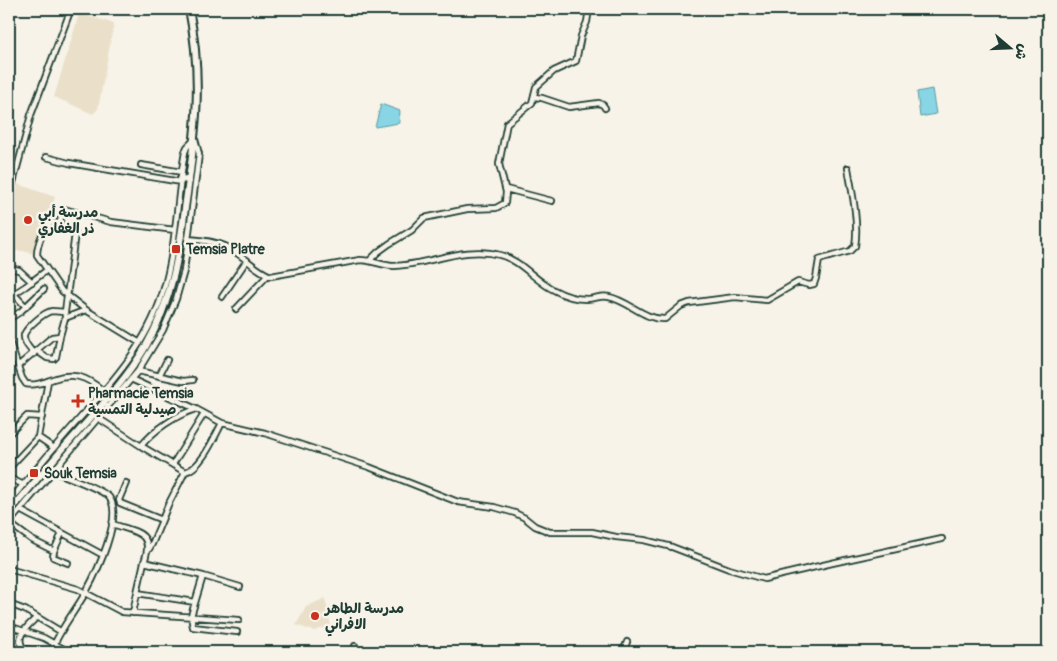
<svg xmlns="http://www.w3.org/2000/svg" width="1057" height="661" viewBox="0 0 1057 661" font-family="Pangolin,'Playpen Sans Arabic',sans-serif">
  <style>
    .built { fill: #eae0ca }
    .water { fill: #88d5e6; stroke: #5e989f }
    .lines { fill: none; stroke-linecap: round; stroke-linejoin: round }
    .minor-casing { stroke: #1f3d34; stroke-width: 8 }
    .secondary-casing { stroke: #1f3d34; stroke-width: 10 }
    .minor { stroke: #f7f3e8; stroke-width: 4.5 }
    .secondary { stroke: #f7f3e8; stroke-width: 6 }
    .poi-dot { fill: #c8321e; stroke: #f7f3e8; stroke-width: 2 }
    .labels { text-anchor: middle; stroke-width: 5; stroke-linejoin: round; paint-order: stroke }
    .poi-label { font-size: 14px; font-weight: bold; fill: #1f3d34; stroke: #f7f3e8; text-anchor: start }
  </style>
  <rect width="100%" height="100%" fill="#f7f3e8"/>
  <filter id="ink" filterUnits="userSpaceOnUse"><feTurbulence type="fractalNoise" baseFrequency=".02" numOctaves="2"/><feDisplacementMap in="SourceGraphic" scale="10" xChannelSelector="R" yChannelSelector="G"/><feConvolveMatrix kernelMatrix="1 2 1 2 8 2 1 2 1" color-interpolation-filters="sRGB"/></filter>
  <g filter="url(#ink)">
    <path class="built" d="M79,14l35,9 -16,86 -5,5 -39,-17z
      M18,184l37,13 -7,24 -15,33 -10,-3h-14v-32z
      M325,598l6,28 -17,5 -18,-6 10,-18z"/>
    <path class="water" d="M932,89l4,25 -16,3 -3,-25z
      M381,104l19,7 -1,12 -24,4z"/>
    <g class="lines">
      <defs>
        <path id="minor" d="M535,97l7,1 27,9 30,-4 4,2 2,3
          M46,157l23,6 112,19
          M141,165l41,7
          M506,189l46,12
          M9,198l22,-83 40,-106
          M59,224l14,6 2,3 -10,79
          M187,239c16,1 34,3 47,12 13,8 23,20 37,25l89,-16c12,0 23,6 34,6 35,-1 71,-21 106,-11 21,5 35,26 54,35 9,5 22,9 33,9 8,0 14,-4 22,-2 20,4 35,23 56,22l16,-13 8,-3 46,-6 32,3 31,-18 11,3 5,-1 2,-6 3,-18 31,-9 5,-5c4,-23 -3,-55 -7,-78
          M370,260l8,-8 11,-8 23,-14 12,-12 43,-9 29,-1 9,-5 1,-11 -7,-28 8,-41 25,-20 4,-16 18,-16 22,-10 5,-25 6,-14 2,-13
          M9,268l10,2 13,12
          M14,294l12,13
          M9,297l17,-11 21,-16
          M222,297l25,-37
          M236,309l32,-34
          M86,310l-24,-19 -25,-36c0,-10 7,-29 15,-33l7,2 5,-15 47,13 64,8
          M9,319l11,-7 24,-23
          M9,340l13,38 4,6c10,2 18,-2 27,-5 26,-9 39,2 58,18
          M37,351l10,7 7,1 2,-2 4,-21
          M34,354c-4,-5 -11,-12 -10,-19 2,-7 20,-23 28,-24 4,0 9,1 13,1v6l21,-8 54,33
          M18,366l34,-29 8,-1 5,-18
          M138,371l45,10 10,-1
          M159,376l8,-16
          M131,379l65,30
          M98,418l43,28c13,-16 35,-31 55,-37l26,14 43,10 104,34 89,35 36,5 21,6 10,5 10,8 15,6h42l24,5 28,3 28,7 57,22 35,10 68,-16 110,-24
          M9,434l18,-18 15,1
          M38,437l16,11
          M141,446l44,26
          M173,464l31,-50
          M9,468l29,-31 10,-56
          M9,478l15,7
          M126,483l-7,17 1,3 42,17 6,-15 17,-33c16,-3 30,-36 37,-49
          M9,502c18,-22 37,-45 56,-67 37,-42 80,-85 97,-140 15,-46 14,-96 23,-143l2,-5 8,-8 4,15 -15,117 -8,28 -13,31 -25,41 -129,152 23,17 22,11 8,-18
          M20,510l83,45
          M112,524c24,8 43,8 32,38l59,14
          M149,549l3,-5 10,-24
          M54,551l-1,6 15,6
          M9,569l69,20 44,23 117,8
          M137,593l7,-31
          M9,604l16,6 35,21
          M133,613l4,-20 58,9
          M37,617c-8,8 -24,20 -13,32l22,3
          M9,626l35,12 25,14
          M237,632l-44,-5 -2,-11 12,-40 37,11
          M51,652c8,-22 23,-39 35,-60 10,-18 38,-76 23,-95 -7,-8 -44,-21 -56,-26
          M354,652l1,-6
          M623,652l4,-10
          M644,652l1,-1"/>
        <path id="secondary" d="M181,179l8,1
          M9,512c23,-26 45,-54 69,-80 24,-27 50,-55 68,-86 27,-47 33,-93 40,-145 10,-69 17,-123 3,-192"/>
      </defs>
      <use href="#minor" class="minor-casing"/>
      <use href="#secondary" class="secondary-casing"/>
      <use href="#minor" class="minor"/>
      <use href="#secondary" class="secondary"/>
    </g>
  </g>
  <g class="poi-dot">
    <circle cx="28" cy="220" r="5"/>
    <rect x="171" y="244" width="10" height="10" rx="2.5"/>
    <path d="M75.5 393.5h5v5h5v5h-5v5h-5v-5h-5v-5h5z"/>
    <rect x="29" y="468" width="10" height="10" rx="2.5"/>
    <circle cx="315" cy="616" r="5"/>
  </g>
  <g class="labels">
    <g class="poi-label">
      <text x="38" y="217">مدرسة أبي<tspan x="38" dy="16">ذر الغفاري</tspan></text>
      <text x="186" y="254">Temsia Platre</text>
      <text x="88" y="398">Pharmacie Temsia<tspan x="88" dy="16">صيدلية التمسية</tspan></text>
      <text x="44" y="478">Souk Temsia</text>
      <text x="325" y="613">مدرسة الطاهر<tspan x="325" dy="16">الافراني</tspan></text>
    </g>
  </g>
  <rect width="1057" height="661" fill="none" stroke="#f7f3e8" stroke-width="30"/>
  <rect x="15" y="15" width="1027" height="631" fill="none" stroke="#1f3d34" stroke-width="2" filter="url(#ink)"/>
  <g transform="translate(1010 48) rotate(109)" stroke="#f7f3e8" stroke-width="4" paint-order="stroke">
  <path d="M0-4L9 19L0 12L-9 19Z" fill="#1f3d34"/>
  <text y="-8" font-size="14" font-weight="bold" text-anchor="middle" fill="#1f3d34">ش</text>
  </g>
</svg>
